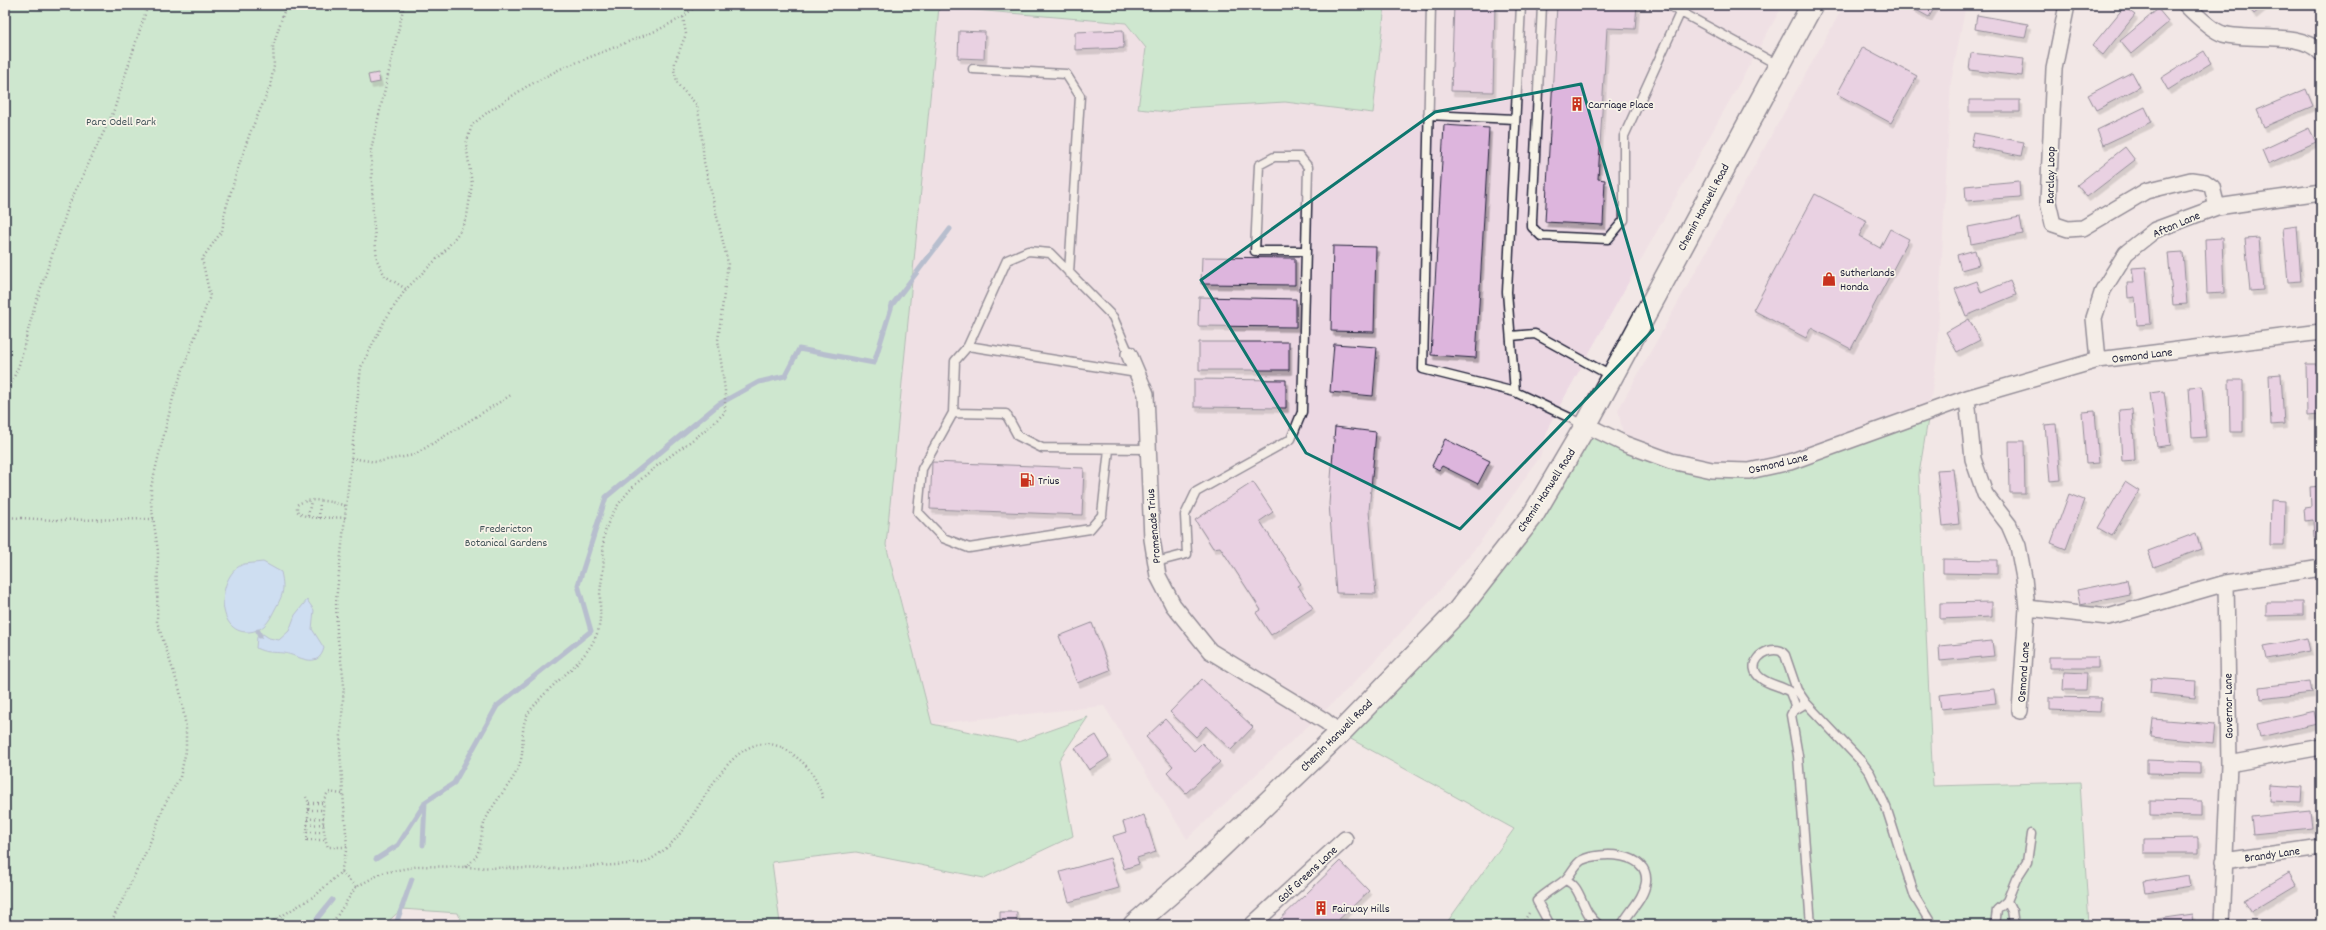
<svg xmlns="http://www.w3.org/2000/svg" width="2326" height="930" viewBox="0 0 2326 930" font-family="Dekko,sans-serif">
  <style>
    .built { fill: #ecd8e3 }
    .green { fill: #a3e7b3; stroke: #628477 }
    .water { fill: #a3d2ff; stroke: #6f8cb1 }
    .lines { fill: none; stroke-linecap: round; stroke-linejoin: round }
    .stream { stroke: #6f8cb1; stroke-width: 5 }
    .building { fill: #ddb5dd; stroke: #22223b; filter: url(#shadow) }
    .service-casing { stroke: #22223b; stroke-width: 11 }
    .minor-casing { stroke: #22223b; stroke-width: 18 }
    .secondary-casing { stroke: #22223b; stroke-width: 24 }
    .path { stroke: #22223b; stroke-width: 2.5; stroke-dasharray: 1 3; stroke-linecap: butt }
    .service { stroke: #f7f3e8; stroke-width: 8 }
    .minor { stroke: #f7f3e8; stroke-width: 15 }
    .secondary { stroke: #f7f3e8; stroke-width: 21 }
    .marked { fill: none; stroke: #0f766e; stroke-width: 3; stroke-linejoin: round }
    .labels { text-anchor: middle; stroke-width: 3.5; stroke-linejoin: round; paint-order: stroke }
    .poi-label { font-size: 12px; fill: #22223b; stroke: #f7f3e8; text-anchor: start }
    .park-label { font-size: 12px; fill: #425359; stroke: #f7f3e8 }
    .street-label { font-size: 12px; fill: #22223b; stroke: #f7f3e8 }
  </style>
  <defs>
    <filter id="shadow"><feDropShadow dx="2.5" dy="4.5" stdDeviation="0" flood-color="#0004"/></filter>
  </defs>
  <rect width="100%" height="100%" fill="#f2e7e6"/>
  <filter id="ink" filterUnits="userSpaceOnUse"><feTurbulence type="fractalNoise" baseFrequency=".025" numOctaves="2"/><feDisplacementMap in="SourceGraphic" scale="8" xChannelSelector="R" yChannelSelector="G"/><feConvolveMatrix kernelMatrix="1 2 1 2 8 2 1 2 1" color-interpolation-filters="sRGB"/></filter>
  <g filter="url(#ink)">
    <path class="built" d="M1385,5h398l-234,420 -9,32 -62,88 -42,50 -85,91 -164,153 -83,-133 -172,18 -46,-179 53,-538 187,16 20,25 -8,61 29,3 16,-4 102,-6 88,11z
      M1844,5h122l-15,77 -14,273 -8,58 -180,58 -124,-27 -7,-34z"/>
    <path class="green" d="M5,5h1380l-12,108 -88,-11 -102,6 -16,4 -29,-3 8,-61 -20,-25 -187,-16 -53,538 46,179 86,18 70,-25 -29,43 14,76 -89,42 -128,-26 -84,10 8,61 -3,2h-314l-5,-12 -56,-4 -18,16h-379z
      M1929,413l-10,61 14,312 147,-4 9,143h-644l69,-96 -174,-96 118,-122 128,-186 39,19 124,27z"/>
    <path class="water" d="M263,562l18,10c5,22 0,25 -9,43 -5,10 -12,16 -23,17 -35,2 -32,-59 -5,-68 6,-1 13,-1 19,-2z
      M307,600l7,10 -2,19 12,19c-6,23 -26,7 -40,5 -10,-1 -19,0 -28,-5l1,-11 6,-3 6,4 10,2 10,-9 6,-16z"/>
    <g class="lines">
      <path class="stream" d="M258,631l2,5
        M423,845l2,-43 29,-19 43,-77 94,-75 -13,-46 28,-88 113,-93 40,-22 26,-6 14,-27 75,14 18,-58 58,-76
        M376,859l22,-14 27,-42
        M312,925l20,-25
        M394,925l3,-4 15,-42"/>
    </g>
    <path class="building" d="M1454,5h41l-2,87 -42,-1z
      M1557,5h80l-2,24 -28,-1 -9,151 7,1 -2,45 -58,-3z
      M1907,5h29l-7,12z
      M2247,5h18l-11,9z
      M2124,7l11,8 -32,40 -11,-9z
      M2158,9l11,13 -38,32 -11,-13z
      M1977,15l51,9 -3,14 -50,-9z
      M1123,30l1,18 -49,2v-18z
      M959,31l26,1 -1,27 -26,-1z
      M1863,47l54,29 -26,47 -54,-29z
      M2204,51l7,12 -43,27 -7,-12z
      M1971,53l53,6 -2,17 -53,-6z
      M2132,72l8,15 -44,23 -8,-15z
      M378,73l2,9 -10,2 -2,-9z
      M2306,89l7,17 -49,21 -7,-17z
      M1969,100h51v12h-51z
      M2145,107l7,15 -49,23 -6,-15z
      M1444,125l45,3 -13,230 -45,-3z
      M2309,128l7,14 -48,22 -6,-14z
      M1974,133l50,9 -3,14 -50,-10z
      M2125,147l10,13 -48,37 -10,-12z
      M2019,181l1,16 -54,4 -1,-15z
      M1815,194l52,27 -8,15 21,12 10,-19 19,10 -58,110 -40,-21 -5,10 -53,-28z
      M2020,217l3,17 -52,10 -3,-17z
      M2297,226l4,55 -13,1 -5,-54z
      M2222,238l2,55 -17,1 -2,-55z
      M2259,238l4,52 -13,1 -5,-52z
      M1333,246l43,1 -2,85 -43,-1z
      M1975,250l4,15 -18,5 -4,-15z
      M2183,252l4,52 -14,1 -5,-52z
      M1202,257l93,1v27l-94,-1z
      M2146,267l5,57 -14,1 -2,-28 -7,1 -1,-15h7l-2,-15z
      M1977,281l4,12 29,-12 6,14 -50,21 -11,-27z
      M1199,297l97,2v28l-98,-1z
      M1969,319l11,21 -23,12 -11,-20z
      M1199,342h90v28h-90z
      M1334,344l43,3 -4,49 -43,-4z
      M2306,364h13l1,51 -13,1z
      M2281,374l3,50 -13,1 -2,-50z
      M1194,379l92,1v28l-92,-1z
      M2229,380h14v52h-13z
      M2202,386l4,51 -14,1 -3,-51z
      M2164,391l7,54 -14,2 -7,-54z
      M2132,409l3,51 -13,1 -3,-51z
      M2095,411l4,52 -13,1 -4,-52z
      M2056,424l5,56 -11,1 -5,-56z
      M1335,427l41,5 -7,79 7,83 -40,-1 -7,-89z
      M1445,439l45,22 -12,23 -36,-18 -3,4 -7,-4z
      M2009,441h15l1,52h-15z
      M932,462l152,6 -2,47 -152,-6z
      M1953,469l6,55 -16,2 -6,-56z
      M1253,482l20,30 -13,9 41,63 -3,2 15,22 -42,27 -15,-22 5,-3 -41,-63 -7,1 -18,-28z
      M2125,482l14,9 -27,45 -14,-8z
      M2321,486v52h-7l-1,-18 -8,1 -1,-13 7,-1 -1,-20z
      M2069,494l15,6 -18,49 -15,-6z
      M2271,500l14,1 -1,44h-14z
      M2196,533l5,16 -47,18 -6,-16z
      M1943,559l54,1v14l-54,-1z
      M2127,580l3,15 -50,10 -3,-15z
      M1992,602v15l-52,2v-16z
      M2266,602h37v13l-37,1z
      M1092,623l18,47 -33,13 -18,-47z
      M2307,638l3,13 -43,8 -3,-13z
      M1992,641l2,15 -54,5 -1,-15z
      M2049,657h49v11h-49z
      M2064,672l23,1 -1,17h-23z
      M2151,678l45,3 -1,17 -45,-5z
      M1202,679l51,48 -22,23 -25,-24 -10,11 -26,-25z
      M2310,681l2,12 -51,6 -1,-12z
      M1994,689l2,14 -55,6 -2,-14z
      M2050,697l51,1 -1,14 -50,-2z
      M2314,711l3,13 -57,13 -3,-13z
      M1165,719l29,32 8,-8 18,19 -34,31 -19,-21 6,-6 -27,-29z
      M2153,719l62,5 -2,19 -62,-6z
      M1096,735l13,22 -20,13 -14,-22z
      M2147,760l53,2v12l-53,-1z
      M2270,785l32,2 -1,15 -32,-1z
      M2150,800l52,1v15l-52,-1z
      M2310,811l2,17 -59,6 -2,-17z
      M1144,815l12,37 -19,6 2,6 -15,5 -11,-33 13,-4 -3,-10z
      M2198,838v15h-54v-14z
      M1110,858l9,30 -50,14 -9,-30z
      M1340,861l29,30 -36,34h-59z
      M2289,873l7,12 -45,27 -8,-12z
      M2189,875l2,11 -45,7 -2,-11z
      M1000,912h17v13h-17z
      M2192,914l1,11h-48l-1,-4z"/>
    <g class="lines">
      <defs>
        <path id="service" d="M1431,5l-8,364 92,23
          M1521,5l-14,287 8,100 70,33
          M1542,5l-10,215v7l9,9 67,3 16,-19v-84l56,-123
          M1668,5l110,60
          M973,69l93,5 14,22 -11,177
          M1428,115l87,4
          M1511,336l24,-2 76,42
          M968,346l169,27
          M1129,354l-16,-37 -63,-64 -22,-2 -21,9 -39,86 -13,15 -2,52 53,1 12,22 24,12 106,1
          M953,413l-31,56 -4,43 25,26 26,10 121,-19 12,-14 7,-66
          M1156,562l31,-8 -2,-39 11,-23 95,-53 11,-27 6,-245 -8,-10h-26l-15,8 -4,86h51
          M1806,703l-13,8 -2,4 7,41 13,169
          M1793,711l2,-6 -5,-13c-8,-6 -20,-7 -28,-13 -19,-13 2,-34 19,-28l4,4 12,35 9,13 55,58 9,12 16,34 29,90 17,28
          M1565,880c18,6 15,32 34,45
          M2007,901l5,10 2,14
          M1550,925l-13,-24c10,-10 20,-14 29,-22 6,-6 9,-15 16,-19 19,-9 67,-8 64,22 -2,17 -17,29 -24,43
          M1995,925l2,-15 10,-9 9,-22 11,-17 4,-28"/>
        <path id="minor" d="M2067,5l-13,64 -6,133 5,22 15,5 15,-1 63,-37 45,-11 14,2 7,5 5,20
          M2186,5c8,8 27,26 37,29 29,8 78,-4 98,19
          M1129,354l17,40 6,145 6,37 15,29 37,46 115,70 15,12
          M2098,360l-4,-42 9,-28 23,-37 29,-23 62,-23 104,-15
          M1967,398l6,61 12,35 24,31 9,21 6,32 3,30 -7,103
          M1586,425l39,19 46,17 41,9 37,1 41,-9 177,-64 131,-38 223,-28
          M2027,608l81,9 118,-34 95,-15
          M2229,764l92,-17
          M2224,861l97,-14
          M1252,925l93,-86
          M2222,925l7,-161 -3,-181"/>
        <path id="secondary" d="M1134,925l62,-54 144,-138 118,-122 75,-96 53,-90 226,-420"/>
      </defs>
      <use href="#service" class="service-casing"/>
      <use href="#minor" class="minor-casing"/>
      <use href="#secondary" class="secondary-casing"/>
      <path class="path" d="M404,5l-33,145 2,67 4,43 8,16 21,13
        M5,398l14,-33 15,-57 36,-106 43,-89 35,-108
        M351,458l25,4 38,-7 97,-60
        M308,516l3,-15
        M5,517l48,3 101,-1
        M319,518l1,-16
        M345,518c-15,-2 -36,4 -48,-7v-6c11,-9 37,-3 49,1
        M342,794l-13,-2c-10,7 -6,44 -1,55h19
        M309,803h14
        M308,810h15
        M307,819l17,-1
        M307,825l17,-1
        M307,832h16
        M307,840h18
        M306,845l3,-42 -3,-6
        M465,867c21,-14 12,-29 21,-48 9,-20 27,-35 34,-56 5,-15 0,-31 6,-45 2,-6 8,-12 12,-17 20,-23 50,-41 60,-70 3,-11 2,-22 2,-33 0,-10 2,-18 3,-27 2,-20 -3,-31 6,-50 23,-50 80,-71 116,-109v-22l-7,-50 10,-77 -24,-101 -3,-35 -4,-22 -19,-20 -4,-15 1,-8 11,-28 -3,-17
        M341,872l15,15
        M1522,924l7,-11
        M110,925l37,-75 18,-46 15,-27 6,-26v-24l-6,-36 -23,-69 1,-71 -7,-48v-16l23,-93 36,-98 -8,-37 20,-28 3,-19 12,-41 13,-38 20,-46 4,-21 -1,-20 13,-41
        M267,925l49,-30 25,-23 6,-25 -7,-96 4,-69 -7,-49 -1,-32 25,-234 24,-47 21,-31 38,-37 16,-21 7,-15 5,-32 -6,-40 6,-19 17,-14 37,-24 34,-18 98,-39 25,-13 14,-12
        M331,925l25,-38 26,-14 37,-7 134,3 91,-6c15,-8 27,-17 37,-31 25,-31 56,-113 107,-81 22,15 26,23 35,47"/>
      <use href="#service" class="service"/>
      <use href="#minor" class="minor"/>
      <use href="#secondary" class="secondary"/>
    </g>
  </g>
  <path d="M0 0H2326V930H0ZM1581,84l72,246 -193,199 -154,-76 -105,-173 234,-168z" fill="#f2e7e6" fill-opacity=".55" fill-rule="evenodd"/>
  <path class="marked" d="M1581,84l72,246 -193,199 -154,-76 -105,-173 234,-168z"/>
  <defs>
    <symbol id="building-bare" viewBox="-9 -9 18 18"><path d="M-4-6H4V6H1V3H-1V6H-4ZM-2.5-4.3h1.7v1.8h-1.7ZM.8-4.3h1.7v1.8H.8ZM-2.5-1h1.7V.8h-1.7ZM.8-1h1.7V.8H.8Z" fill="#c8321e" stroke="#f7f3e8" stroke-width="2.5" paint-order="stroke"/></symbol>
    <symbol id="shop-bare" viewBox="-9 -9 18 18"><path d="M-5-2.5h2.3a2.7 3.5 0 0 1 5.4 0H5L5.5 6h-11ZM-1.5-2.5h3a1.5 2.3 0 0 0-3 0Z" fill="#c8321e" stroke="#f7f3e8" stroke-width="2.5" paint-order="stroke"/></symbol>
    <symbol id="fuel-bare" viewBox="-9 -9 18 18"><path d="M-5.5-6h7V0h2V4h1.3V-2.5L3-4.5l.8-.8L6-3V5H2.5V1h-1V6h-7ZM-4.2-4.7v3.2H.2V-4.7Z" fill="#c8321e" stroke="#f7f3e8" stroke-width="2.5" paint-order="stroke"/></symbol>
  </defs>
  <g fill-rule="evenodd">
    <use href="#building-bare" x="1567" y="94" width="20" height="20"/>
    <use href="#shop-bare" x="1819" y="269" width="20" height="20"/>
    <use href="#fuel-bare" x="1017" y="470" width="20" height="20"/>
    <use href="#building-bare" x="1311" y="898" width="20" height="20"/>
  </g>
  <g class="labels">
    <g class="poi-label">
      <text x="1588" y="108">Carriage Place</text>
      <text x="1840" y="276">Sutherlands<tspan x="1840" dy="14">Honda</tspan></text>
      <text x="1038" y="484">Trius</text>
      <text x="1332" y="912">Fairway Hills</text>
    </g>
    <g class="park-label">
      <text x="121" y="125">Parc Odell Park</text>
      <text x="506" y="532">Fredericton<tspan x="506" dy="14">Botanical Gardens</tspan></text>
    </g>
    <g class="street-label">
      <text transform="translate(2050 175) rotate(-89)" y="4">Barclay Loop</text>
      <text transform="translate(1703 207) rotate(-62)" y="4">Chemin Hanwell Road</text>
      <text transform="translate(2176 224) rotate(-23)" y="4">Afton Lane</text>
      <text transform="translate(2142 355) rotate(-7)" y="4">Osmond Lane</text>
      <text transform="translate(1778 463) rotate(-13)" y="4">Osmond Lane</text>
      <text transform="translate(1546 490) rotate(-57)" y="4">Chemin Hanwell Road</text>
      <text transform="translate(1153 526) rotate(-95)" y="4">Promenade Trius</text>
      <text transform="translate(2023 672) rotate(-86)" y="4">Osmond Lane</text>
      <text transform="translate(2228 706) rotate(-91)" y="4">Governor Lane</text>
      <text transform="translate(1336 735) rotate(-45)" y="4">Chemin Hanwell Road</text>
      <text transform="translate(2272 854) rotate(-8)" y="4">Brandy Lane</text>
      <text transform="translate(1307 874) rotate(-43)" y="4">Golf Greens Lane</text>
    </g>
  </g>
  <rect width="2326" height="930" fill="none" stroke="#f7f3e8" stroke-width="20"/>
  <rect x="10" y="10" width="2306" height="910" fill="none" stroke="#22223b" stroke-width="1.5" filter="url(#ink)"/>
</svg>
